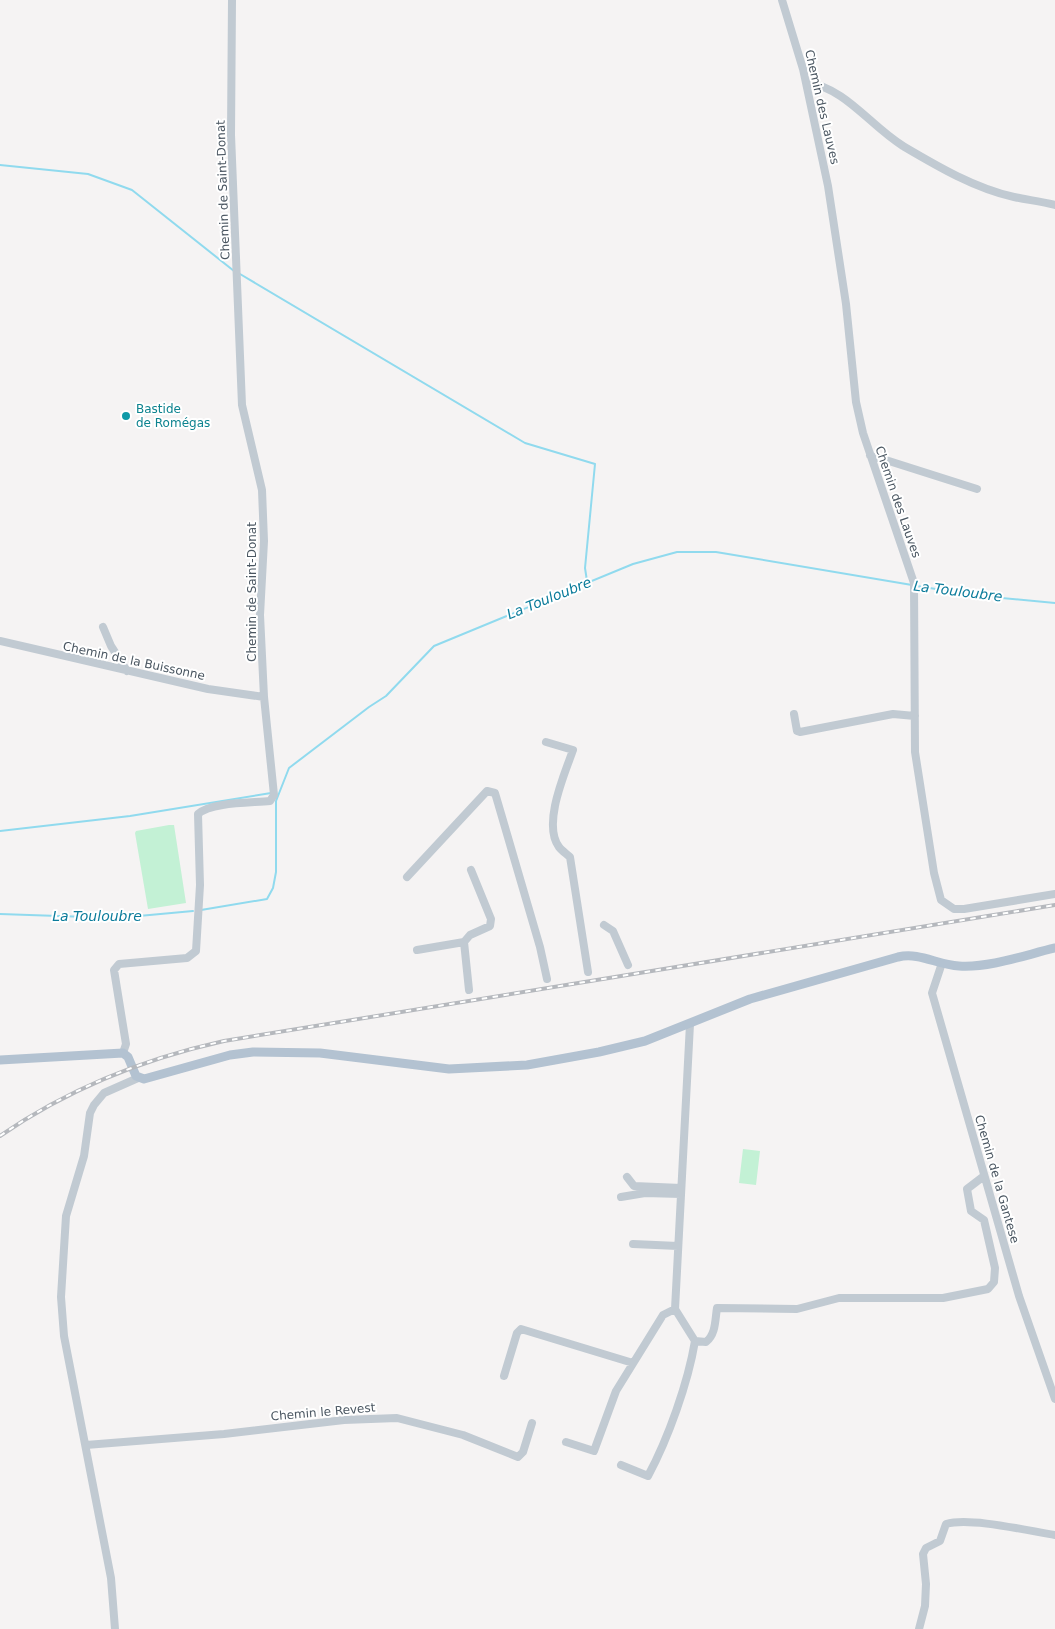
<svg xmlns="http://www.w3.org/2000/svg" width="1055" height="1629" viewBox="0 0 1055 1629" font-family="'DejaVu Sans',sans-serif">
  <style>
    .pitch { fill: #c3f1d5 }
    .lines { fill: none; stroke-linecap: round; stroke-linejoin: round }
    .stream { stroke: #90daee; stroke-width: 2 }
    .minor { stroke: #c1cad2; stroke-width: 8 }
    .major { stroke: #b3c2d1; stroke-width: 9 }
    .rail-casing { stroke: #b5b8bd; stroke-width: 4 }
    .rail { stroke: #fff; stroke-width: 2; stroke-dasharray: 5.5; stroke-linecap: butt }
    .culture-dot { fill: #0f9aa8; stroke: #fff; stroke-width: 2 }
    .labels { text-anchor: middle; stroke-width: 4; stroke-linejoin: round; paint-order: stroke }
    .street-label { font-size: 12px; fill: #4a5661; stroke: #fff }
    .culture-label { font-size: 12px; fill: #0d838f; stroke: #fff; text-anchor: start }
    .water-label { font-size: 14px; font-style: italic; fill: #0c7c9b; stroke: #fff }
  </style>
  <rect width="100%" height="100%" fill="#f5f3f3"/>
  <path class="pitch" d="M169,825h5l12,78 -38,6 -13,-76 1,-2z
    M743,1149l17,2 -4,34 -17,-2z"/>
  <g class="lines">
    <path class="stream" d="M0,165l88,9 44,16 102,81
      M240,274l285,169 70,21 -10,104 2,13
      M917,586l63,10 75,7
      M0,831l130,-15 141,-23
      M201,910l66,-11 6,-11 3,-16v-71l13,-33 80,-61 17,-11 48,-50 199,-82 44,-12h39l196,33
      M0,914l117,4 76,-7"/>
    <path class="minor" d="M782,0l21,69 25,117 18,118 10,98 7,31 51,150 1,169 19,121 7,27 13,9h10l91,-15
      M806,82c41,7 62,42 97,64 34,20 71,42 111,51 13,3 27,4 41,8
      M870,455l107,34
      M103,627l8,19 16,25
      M0,641l208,48 56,8
      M794,714l3,17 3,1 93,-18 22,2
      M546,742l27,8c-8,23 -31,74 -14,97 3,4 8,7 11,10l18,115
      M407,877l80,-86 8,2 45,154 7,32
      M604,925l9,6 15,34
      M464,942l6,-7 20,-9 1,-7 -20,-49
      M417,950l47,-8 5,48
      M942,963l-10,30 87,303 36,103
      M123,1053l3,-9 -12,-74 5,-6 68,-6 9,-7 4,-66 -2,-71c13,-12 53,-11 72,-13l4,-6 -10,-98 -4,-82 4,-74 -2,-51 -20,-85 -11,-270 1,-135
      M627,1177l7,9 47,2
      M621,1197l24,-4 36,1
      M633,1244l45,2
      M695,1341l11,1c10,-8 9,-22 11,-34l80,1 42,-11h104l45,-9 6,-7 1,-14 -11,-48 -13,-9 -4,-22 17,-13
      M504,1376l13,-43 4,-4 112,34
      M566,1442l28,9 22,-60 47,-76 12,-6 15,-285
      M86,1445l138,-11 120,-14 53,-2 66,17 55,22 5,-5 9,-29
      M621,1465l27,11c20,-37 40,-93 47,-135l-20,-32
      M115,1629l-4,-51 -47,-242 -3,-39 5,-81 18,-60 6,-43 4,-8 10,-12 34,-15
      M919,1629l6,-23 1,-22 -3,-30 3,-6 14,-7 6,-17c24,-7 83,7 109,11"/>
    <path class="major" d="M0,1060l123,-7 5,4 8,19 8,3 86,-24 23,-3 67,1 129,16 78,-4 72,-13 46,-11 105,-42 148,-42c22,-5 39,8 61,9 31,2 66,-11 96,-18"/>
    <defs>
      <path id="rail" d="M0,1136c68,-47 143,-77 224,-95l831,-136"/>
    </defs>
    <use href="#rail" class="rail-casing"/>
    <use href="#rail" class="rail"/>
  </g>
  <circle class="culture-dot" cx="126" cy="416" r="5"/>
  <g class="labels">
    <g class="street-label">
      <text transform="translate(822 107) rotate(77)" y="4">Chemin des Lauves</text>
      <text transform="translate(223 190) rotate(-92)" y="4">Chemin de Saint-Donat</text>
      <text transform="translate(898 502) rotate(71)" y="4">Chemin des Lauves</text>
      <text transform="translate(252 592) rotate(-90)" y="4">Chemin de Saint-Donat</text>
      <text transform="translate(134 661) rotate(12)" y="4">Chemin de la Buissonne</text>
      <text transform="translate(997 1179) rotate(74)" y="4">Chemin de la Gantese</text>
      <text transform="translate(323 1412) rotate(-5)" y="4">Chemin le Revest</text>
    </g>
    <g class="culture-label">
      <text x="136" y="413">Bastide<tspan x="136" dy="14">de Romégas</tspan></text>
    </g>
    <g class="water-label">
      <text transform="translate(958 591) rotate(7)" y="5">La Touloubre</text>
      <text transform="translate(549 598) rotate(-22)" y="5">La Touloubre</text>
      <text x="97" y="921">La Touloubre</text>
    </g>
  </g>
</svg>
